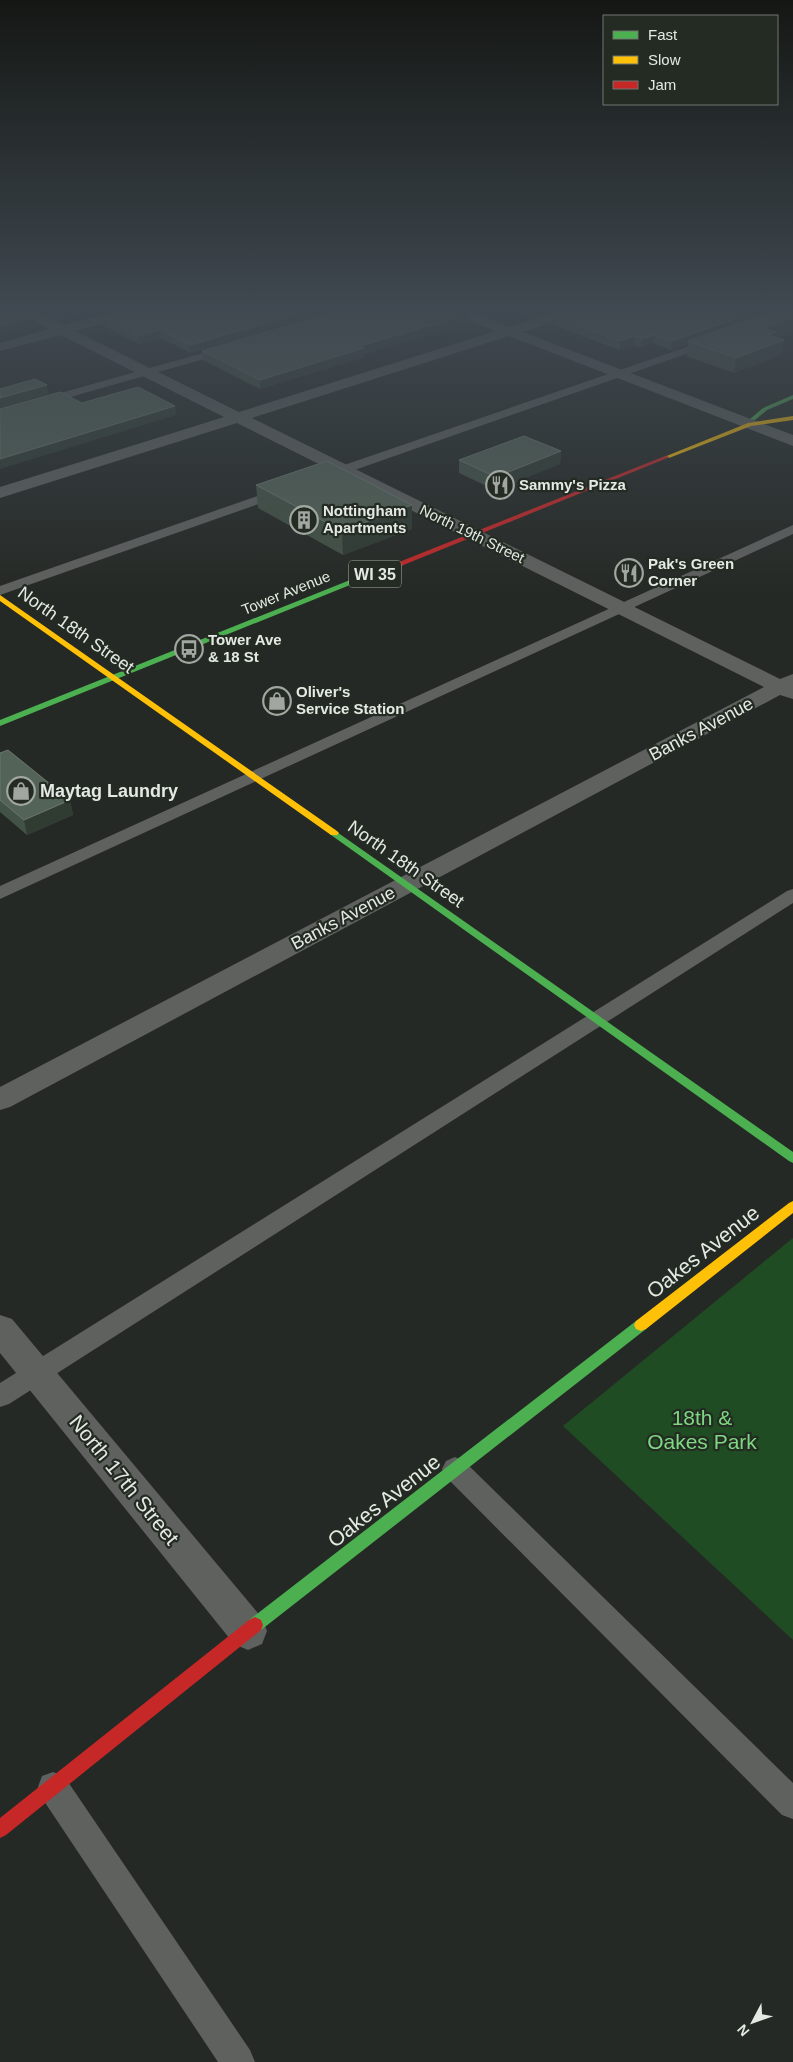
<svg xmlns="http://www.w3.org/2000/svg" width="793" height="2062" viewBox="0 0 793 2062" font-family="Arial,sans-serif">
  <style>
    .green { fill: #204c23 }
    .lines { fill: none; stroke-linecap: round; stroke-linejoin: round }
    .lane { fill: #5f615f; fill-rule: evenodd }
    .street { fill: #5f615f; fill-rule: evenodd }
    .fast { fill: #4caf50; fill-rule: evenodd }
    .slow { fill: #ffc107; fill-rule: evenodd }
    .jam { fill: #c62828; fill-rule: evenodd }
    .wall { fill: #435246 }
    .shaded-wall { fill: #303b32 }
    .building { fill: #546357; stroke: #6b786d }
    .labels { text-anchor: middle; stroke-width: 4.5; stroke-linejoin: round; paint-order: stroke }
    .far-poi-label { font-size: 15px; font-weight: bold; fill: #e4e9e4; stroke: #232b23; text-anchor: start }
    .far-street-label { font-size: 15px; fill: #e4e9e4; stroke: #232b23 }
    .shield { fill: #232b23; stroke: #aab0aa; stroke-width: 1 }
    .shield-label { font-size: 16px; font-weight: bold; fill: #e4e9e4 }
    .street-label { font-size: 18px; fill: #e4e9e4; stroke: #232b23 }
    .poi-label { font-size: 18px; font-weight: bold; fill: #e4e9e4; stroke: #232b23; text-anchor: start }
    .near-street-label { font-size: 21px; fill: #e4e9e4; stroke: #232b23 }
    .near-park-label { font-size: 21px; fill: #7dd881; stroke: #232b23 }
  </style>
  <rect width="100%" height="100%" fill="#252925"/>
  <path class="green" d="M793,1238v402l-230,-214z"/>
  <g class="lines">
    <path class="lane" d="M713,338l5,3 -1,2 -388,136h-8l-2,-3 2,-3z
      M228,346l5,3 -1,2 -232,66v-7z
      M283,487l4,1 2,3 -2,3 -287,101v-9z
      M793,525v9l-793,365v-13z
      M793,889v14l-784,501 -9,3v-24l787,-492z
      M455,1457l9,4 329,322v36l-11,-4 -336,-338 -4,-8 4,-8z
      M53,1772l11,4 186,274 5,12h-37l-176,-264 -4,-11 4,-11z"/>
    <path class="street" d="M9,307h18l37,18 68,-18h24l-2,3 -79,21 164,81 257,-81 -56,-21 -2,-3h20l52,20 62,-20h22l-2,3 -69,22 270,103v11l-284,-110 -257,82 528,261 13,-5v25l-13,-4 -770,412 -10,3v-23l764,-400 -527,-264 -237,75v-11l224,-70 -163,-82 -61,16v-8l50,-14z
      M0,1315l12,4 250,299 5,13 -5,13 -14,6 -14,-6 -234,-291z"/>
    <path class="fast" d="M793,395v4l-26,11 -12,10 -5,-1 13,-11z
      M390,564l7,2 -397,160v-6z
      M334,830l459,322v11l-4,-2 -458,-326 -2,-2z
      M641,1319l5,2 2,4 -2,4 -385,301 -6,3 -6,-3 -2,-5 2,-5 387,-299z"/>
    <path class="slow" d="M793,416v4l-42,6 -82,32 -5,-1 84,-34z
      M0,595l337,236 2,2 -2,2h-6l-331,-234z
      M793,1201v12l-147,116 -5,2 -5,-2 -2,-4 2,-4 153,-118z"/>
    <path class="jam" d="M665,456l5,1 -274,111 -7,-2z
      M255,1617l6,3 2,5 -2,5 -255,205 -6,3v-20l249,-198z"/>
  </g>
  <path class="wall" d="M32,307h92l-38,10 -6,-3 -23,6z
    M139,307h212l-160,46 -30,-15 -22,6 -36,-18 -1,-9z
    M464,307h101l-32,11 -19,-7 -25,6z
    M762,307h31l-18,30 6,18 -47,18 -48,-17 2,-12 -17,6 -18,-7 -12,5 -7,-3 -14,5 -68,-25v-9l212,-7 -1,6 9,-3z
    M469,314l-1,9 -104,31v3l-104,32 -57,-29 -1,-9z
    M561,451l-1,13 -65,26 -36,-17v-13z
    M256,485l156,20v24l-69,26 -85,-47z
    M0,753l70,47 3,15 -46,20 -27,-23z"/>
  <path class="shaded-wall" d="M73,307h6l1,7 -23,6 -1,-9z
    M91,307h33l-38,10 -1,-8z
    M322,307h29l-160,46 -1,-8z
    M494,307h20v4l-25,6v-9z
    M539,307h26l-32,11v-9z
    M764,309l-1,9 -75,23v3l-17,6 1,-9z
    M469,314l-1,9 -104,31v3l-104,32v-9l100,-34z
    M36,316l2,9 -38,9v-9z
    M793,317v14l-18,7 9,2 -3,15 -47,18 2,-15 27,-30z
    M160,330l1,8 -22,6 -1,-8z
    M654,335l-1,8 -12,5 1,-9z
    M634,336v9l-14,5v-9z
    M47,385l1,9 -48,14v-10z
    M175,406l1,9 -176,54v-10z
    M561,451l-1,13 -65,26 1,-13z
    M412,505v24l-69,26 -1,-24z
    M70,800l3,15 -46,20 -3,-15z"/>
  <path class="building" d="M0,307h20l16,9 -36,9z
    M48,307h25l-17,4z
    M139,307h183l-132,38 -30,-15 -22,6 -36,-19z
    M353,307h97l19,7 -109,32 4,2 -104,32 -58,-29z
    M528,307h11l-6,2z
    M581,307h178l5,2 -92,32 -18,-6 -12,4 -8,-3 -14,5 -68,-25z
    M785,307h8v10l-30,11 13,4 -8,3 16,5 -48,18 -48,-17z
    M35,379l12,6 -47,13v-9z
    M138,387l37,19 -175,53v-50l60,-17 22,11z
    M524,436l37,15 -65,26 -37,-17z
    M327,461l85,44 -70,26 -86,-46z
    M8,750l62,50 -46,20 -24,-20v-47z"/>
  <linearGradient id="sky" x2="0" y2="1"><stop stop-color="#141714"/><stop offset="0.52" stop-color="#404951"/><stop offset="1" stop-color="#404951" stop-opacity="0"/></linearGradient>
  <rect width="793" height="596" fill="url(#sky)"/>
  <defs>
    <symbol id="restaurant-ring" viewBox="-11 -11 22 22"><circle r="9.5" fill="#232b23" stroke="#a1a6a1" stroke-width="1.5"/><path d="M-5-6h1v4h1v-4h1v4h1v-4h1v5L-1.5 .5V6h-2V.5L-5-1ZM5-6V6H3V1.5H1.5Q1.5-4 5-6Z" fill="#a1a6a1"/></symbol>
    <symbol id="building-ring" viewBox="-11 -11 22 22"><circle r="9.5" fill="#232b23" stroke="#a1a6a1" stroke-width="1.5"/><path d="M-4-6H4V6H1V3H-1V6H-4ZM-2.5-4.3h1.7v1.8h-1.7ZM.8-4.3h1.7v1.8H.8ZM-2.5-1h1.7V.8h-1.7ZM.8-1h1.7V.8H.8Z" fill="#a1a6a1"/></symbol>
    <symbol id="bus-ring" viewBox="-11 -11 22 22"><circle r="9.5" fill="#232b23" stroke="#a1a6a1" stroke-width="1.5"/><path d="M-5-6H5V4H4V6H2V4H-2V6H-4V4H-5ZM-3.5-4V0h7V-4ZM-3.5 1.2v1.5H-2V1.2ZM2 1.2v1.5H3.5V1.2Z" fill="#a1a6a1"/></symbol>
    <symbol id="shop-ring" viewBox="-11 -11 22 22"><circle r="9.5" fill="#232b23" stroke="#a1a6a1" stroke-width="1.5"/><path d="M-5-2.5h2.3a2.7 3.5 0 0 1 5.4 0H5L5.5 6h-11ZM-1.5-2.5h3a1.5 2.3 0 0 0-3 0Z" fill="#a1a6a1"/></symbol>
  </defs>
  <g fill-rule="evenodd">
    <use href="#restaurant-ring" x="484" y="469" width="32" height="32"/>
    <use href="#building-ring" x="288" y="504" width="32" height="32"/>
    <use href="#restaurant-ring" x="613" y="557" width="32" height="32"/>
    <use href="#bus-ring" x="173" y="633" width="32" height="32"/>
    <use href="#shop-ring" x="261" y="685" width="32" height="32"/>
    <use href="#shop-ring" x="5" y="775" width="32" height="32"/>
  </g>
  <g class="labels">
    <g class="far-poi-label">
      <text x="519" y="490">Sammy's Pizza</text>
      <text x="323" y="516">Nottingham<tspan x="323" dy="17">Apartments</tspan></text>
      <text x="648" y="569">Pak's Green<tspan x="648" dy="17">Corner</tspan></text>
      <text x="208" y="645">Tower Ave<tspan x="208" dy="17">&amp; 18 St</tspan></text>
      <text x="296" y="697">Oliver's<tspan x="296" dy="17">Service Station</tspan></text>
    </g>
    <g class="far-street-label">
      <text transform="translate(472 534) rotate(26)" y="5">North 19th Street</text>
      <text transform="translate(286 593) rotate(-22)" y="5">Tower Avenue</text>
    </g>
    <rect class="shield" x="349" y="560.5" width="52" height="27" rx="4"/>
    <g class="shield-label">
      <text x="375" y="580">WI 35</text>
    </g>
    <g class="street-label">
      <text transform="translate(76 630) rotate(35)" y="6">North 18th Street</text>
      <text transform="translate(701 729) rotate(-28)" y="6">Banks Avenue</text>
      <text transform="translate(406 864) rotate(35)" y="6">North 18th Street</text>
      <text transform="translate(343 918) rotate(-28)" y="6">Banks Avenue</text>
    </g>
    <g class="poi-label">
      <text x="40" y="797">Maytag Laundry</text>
    </g>
    <g class="near-street-label">
      <text transform="translate(703 1252) rotate(-38)" y="7">Oakes Avenue</text>
      <text transform="translate(124 1480) rotate(51)" y="7">North 17th Street</text>
      <text transform="translate(384 1501) rotate(-38)" y="7">Oakes Avenue</text>
    </g>
    <g class="near-park-label">
      <text x="702" y="1425">18th &amp;<tspan x="702" dy="24">Oakes Park</tspan></text>
    </g>
  </g>
  <rect x="603" y="15" width="175" height="90" fill="#232b23" stroke="#707770"/>
  <rect x="613" y="31" width="25" height="8" fill="#4caf50" stroke="#707770"/>
  <text x="648" y="40" font-size="15" fill="#e4e9e4">Fast</text>
  <rect x="613" y="56" width="25" height="8" fill="#ffc107" stroke="#707770"/>
  <text x="648" y="65" font-size="15" fill="#e4e9e4">Slow</text>
  <rect x="613" y="81" width="25" height="8" fill="#c62828" stroke="#707770"/>
  <text x="648" y="90" font-size="15" fill="#e4e9e4">Jam</text>
  <g transform="translate(753 2022) rotate(229)" stroke="#232b23" stroke-width="4" paint-order="stroke">
  <path d="M0-4L9 19L0 12L-9 19Z" fill="#e4e9e4"/>
  <text y="-8" font-size="14" font-weight="bold" text-anchor="middle" fill="#e4e9e4">N</text>
  </g>
</svg>
